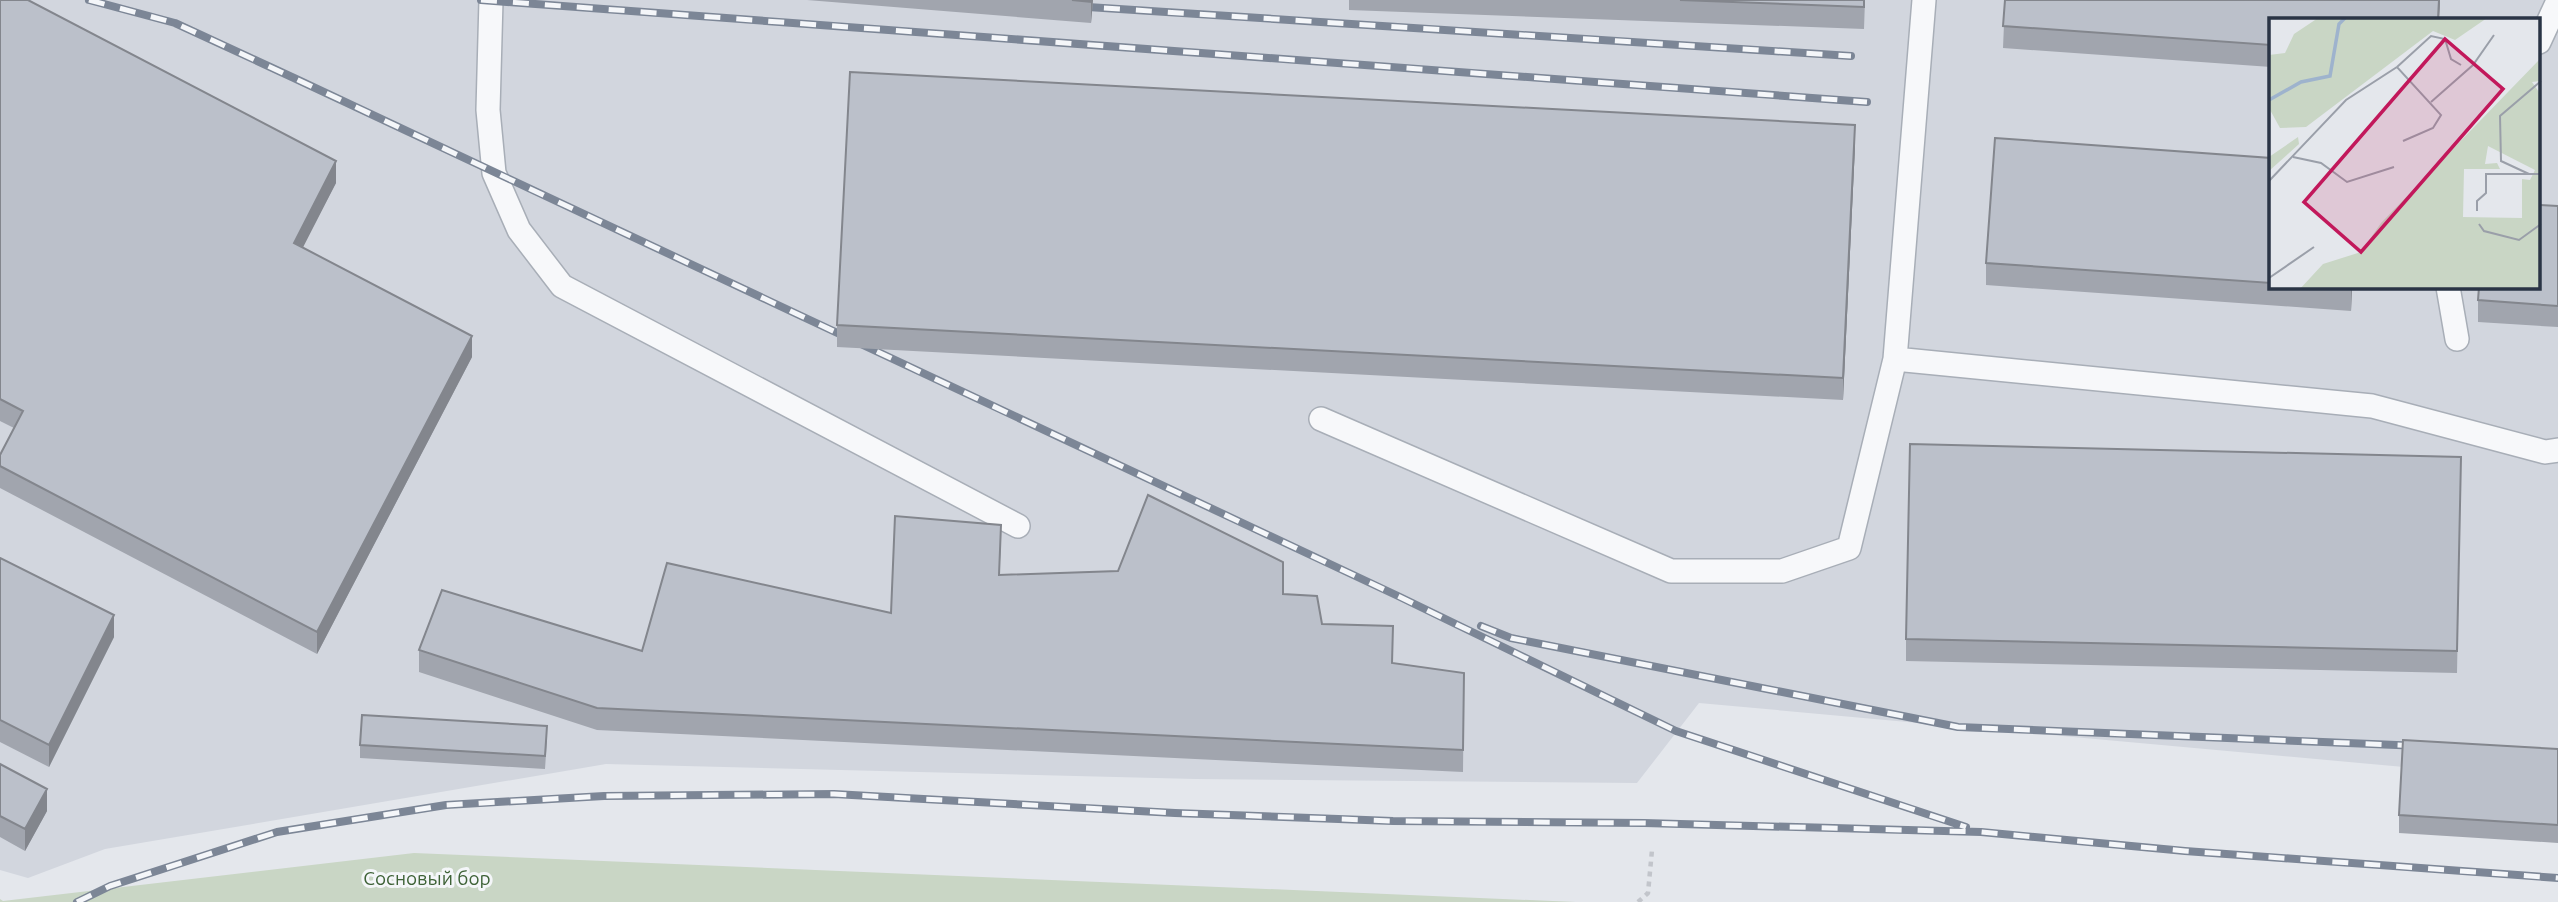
<svg xmlns="http://www.w3.org/2000/svg" width="2558" height="902" viewBox="0 0 2558 902" font-family="Ubuntu,sans-serif">
  <style>
    .built { fill: #d2d6de; fill-rule: evenodd }
    .green { fill: #c9d6c5 }
    .lines { fill: none; stroke-linecap: round; stroke-linejoin: round }
    .service-casing { stroke: #a8aeb7; stroke-width: 26 }
    .path { stroke: #c2c5cb; stroke-width: 4.5; stroke-dasharray: 5 5; stroke-linecap: butt }
    .service { stroke: #f7f8fa; stroke-width: 23 }
    .rail-casing { stroke: #7c8696; stroke-width: 8 }
    .rail { stroke: #f4f6f9; stroke-width: 5; stroke-dasharray: 16; stroke-linecap: butt }
    .wall { fill: #a1a5ae }
    .shaded-wall { fill: #83868d }
    .building { fill: #bbc0ca; stroke: #83868d; stroke-width: 2 }
    .labels { text-anchor: middle; stroke-width: 6; stroke-linejoin: round; paint-order: stroke }
    .park-label { font-size: 19px; fill: #3e6237; stroke: #f4f6f9 }
    .inset-river { fill: none; stroke: #9eb3cd; stroke-width: 3.5 }
    .inset-road { fill: none; stroke: #9a9fa9; stroke-width: 2 }
    .view { fill: #c2185b; fill-opacity: 0.15; stroke: #c2185b; stroke-width: 3.5 }
    .inset-edge { fill: none; stroke: #2a3445; stroke-width: 3.5 }
  </style>
  <rect width="100%" height="100%" fill="#e4e7ec"/>
  <path class="built" d="M0,0h2558v781l-859,-78 -62,80 -441,-4 -590,-15 -501,85 -77,29 -28,-8zM2271,19h268v268h-268z"/>
  <path class="green" d="M414,853l1162,49h-1576v-3l3,2z"/>
  <g class="lines">
    <defs>
      <path id="service" d="M491,0l-3,110 6,63 25,57 43,56 456,240
        M2539,42l19,-41
        M2448,287l9,52
        M1895,359l477,47 173,46 13,-2
        M1321,419l350,152h111l67,-23 46,-189 29,-359"/>
    </defs>
    <use href="#service" class="service-casing"/>
    <path class="path" d="M1638,902l10,-9 4,-43"/>
    <use href="#service" class="service"/>
    <defs>
      <path id="rail" d="M89,0l86,23 119,55 1104,518 278,135 290,96
        M481,0l1386,102
        M1072,6l779,50
        M1481,626l30,12 447,89 463,19
        M77,902l33,-16 167,-54 169,-27 158,-9 230,-2 341,19 218,8 251,2 337,9 204,19 373,27"/>
    </defs>
    <use href="#rail" class="rail-casing"/>
    <use href="#rail" class="rail"/>
  </g>
  <path class="wall" d="M0,0l336,183 -34,64 170,110 -155,297 -317,-166v-33l14,-27 -14,-7z
    M807,0h286l-2,23z
    M1349,0h516l-1,29 -515,-19z
    M2005,0h435l-1,19h-168v48l-268,-19z
    M1855,146l-12,254 -1006,-53v-22z
    M2271,158v129h81l-1,24 -365,-26v-22z
    M2558,206v121l-80,-5v-22z
    M2461,457l-4,216 -551,-12v-22z
    M1001,547l-2,28 284,19 39,30 71,39 71,10 -1,99 -866,-42 -178,-58v-22l223,1 249,-38z
    M0,558l114,79 -65,130 -49,-25z
    M547,739l-2,30 -185,-11v-13z
    M2558,749v94l-159,-10v-18z
    M0,764l47,47 -22,40 -25,-14z"/>
  <path class="shaded-wall" d="M1091,0h2l-2,23z
    M2439,0h1l-1,19h-1z
    M1855,125v21l-12,254v-22z
    M336,161v22l-42,82v-22z
    M2351,287h1l-1,24z
    M472,336v21l-155,297v-22z
    M114,615v22l-65,130v-22z
    M47,789v22l-22,40v-22z"/>
  <path class="building" d="M0,0h28l308,161 -42,82 178,93 -155,296 -317,-166v-11l23,-44 -23,-12z
    M1072,0h19v2z
    M1680,0h184v7z
    M2005,0h434l-1,19h-167v26l-268,-19z
    M850,72l1005,53 -12,253 -1006,-53z
    M1995,138l276,20v125l-285,-20z
    M2539,205l19,1v100l-80,-6 1,-13h60z
    M2323,287h28v2z
    M1910,444l551,13 -4,194 -551,-12z
    M1148,495l135,67v32l34,2 5,28 71,2 -1,37 72,10 -1,77 -866,-42 -178,-58 23,-60 200,61 25,-88 224,50 4,-97 106,9 -2,50 119,-4z
    M0,558l114,57 -65,130 -49,-25z
    M362,715l185,11 -2,30 -185,-11z
    M2403,740l155,9v76l-159,-10z
    M0,764l47,25 -22,40 -25,-13z"/>
  <g class="labels">
    <g class="park-label">
      <text x="427" y="885">Сосновый бор</text>
    </g>
  </g>
  <g transform="translate(2269 18)">
    <rect width="271" height="271" fill="#e4e7ec"/>
    <path d="M49,0h169l-32,22 -22,-9 -127,96 -26,1 -11,-20v-53l16,-2 9,-19zM271,41v22l-8,1 9,13 -1,194 -241,1 24,-26 38,-12 20,-29zM219,128l47,24 -5,10 -8,-1v39l-59,-1 1,-48h36l-3,-6 -12,1zM29,119l1,7 -30,27v-14z" fill="#c9d6c5" fill-rule="evenodd"/>
    <path class="inset-river" d="M0,82l32,-18 29,-6 9,-52 6,-6"/>
    <path class="inset-road" d="M128,49l34,-31 14,3 6,20 10,6M162,84l42,-37 21,-30M24,139l28,6 26,19 47,-15M260,156l-28,-13 -1,-45 41,-35M0,163l77,-81 51,-33 44,48 -8,13 -30,13M208,193v-10l9,-8v-19h55M210,206l5,7 35,9 22,-16M0,260l45,-31"/>
    <path class="view" d="M176,21l58,50 -142,163 -57,-50z"/>
    <rect width="271" height="271" class="inset-edge"/>
  </g>
</svg>
